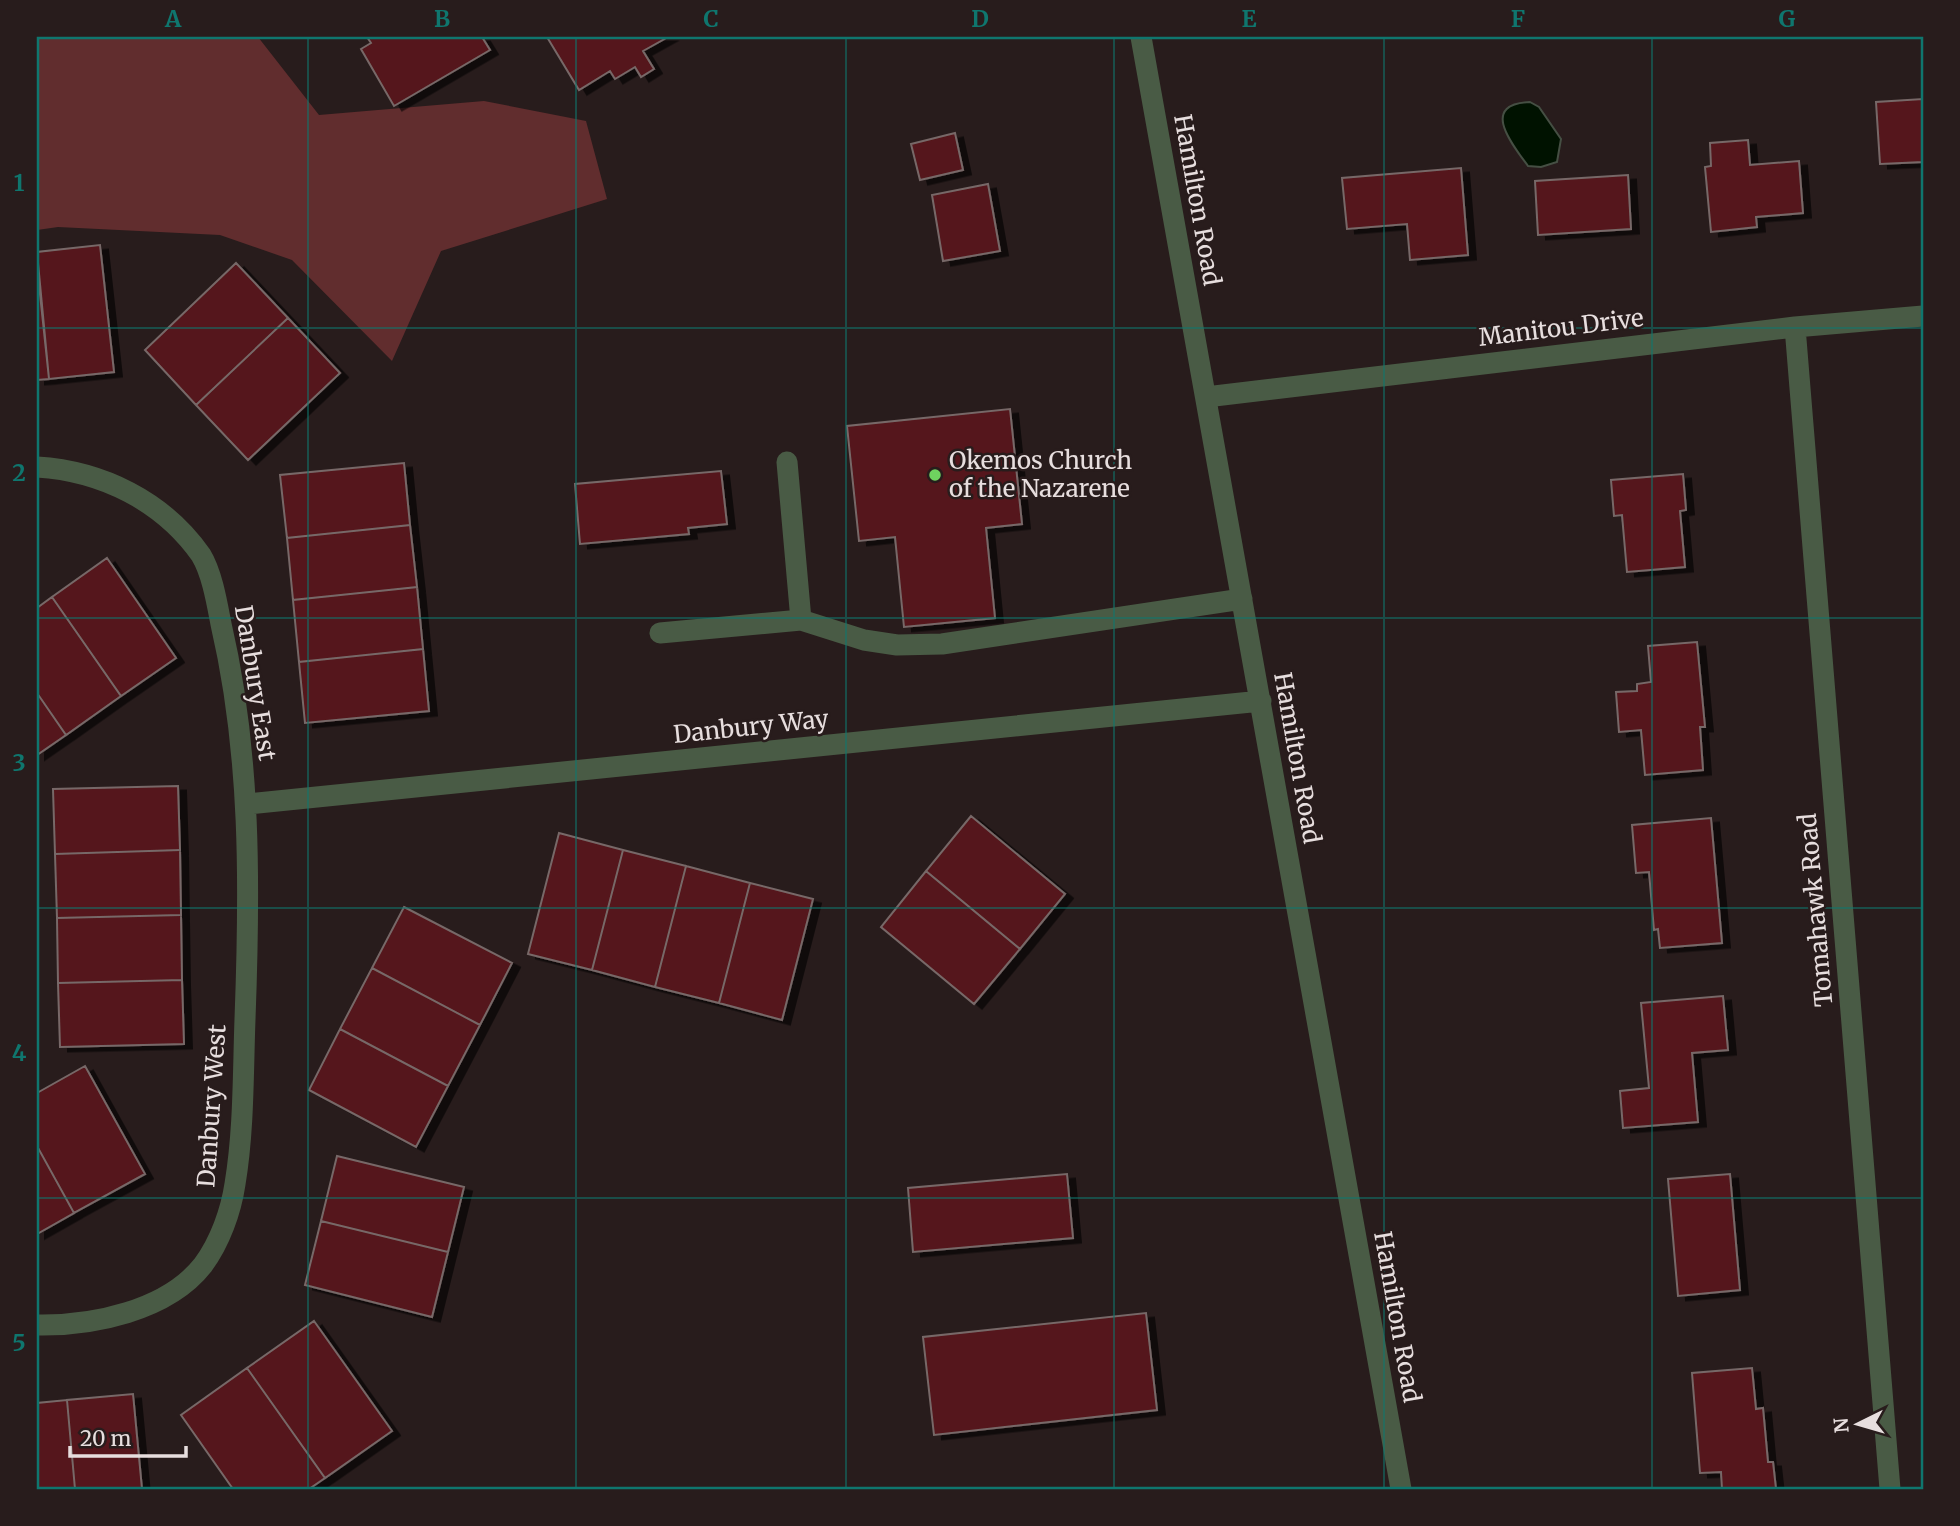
<svg xmlns="http://www.w3.org/2000/svg" width="1960" height="1526" viewBox="0 0 1960 1526" font-family="Merriweather,serif">
  <style>
    .green { fill: #612d2e }
    .water { fill: #001200; stroke: #454f43; stroke-width: 2 }
    .building { fill: #54151a; stroke: #776867; stroke-width: 2; filter: url(#shadow) }
    .lines { fill: none; stroke-linecap: round; stroke-linejoin: round }
    .minor { stroke: #495b45; stroke-width: 21 }
    .grid { fill: none; stroke: #0f766e; stroke-width: 2; stroke-opacity: 0.55 }
    .poi-dot { fill: #6fd35f; stroke: #281c1c; stroke-width: 2.5 }
    .labels { text-anchor: middle; stroke-width: 5; stroke-linejoin: round; paint-order: stroke }
    .street-label { font-size: 24px; fill: #e7dede; stroke: #281c1c }
    .poi-label { font-size: 24px; fill: #e7dede; stroke: #281c1c; text-anchor: start }
    .neatline { fill: none; stroke: #0f766e; stroke-width: 2.5 }
    .grid-label { font-size: 23px; text-anchor: middle; font-weight: bold; fill: #0f766e }
  </style>
  <defs>
    <filter id="shadow"><feDropShadow dx="8" dy="4.5" stdDeviation="0" flood-color="#0009"/></filter>
  </defs>
  <rect width="100%" height="100%" fill="#281c1c"/>
  <path class="green" d="M37,37h221l61,78 165,-14 102,20 21,78 -166,52 -49,110 -100,-101 -72,-25 -162,-8 -21,3z"/>
  <path class="water" d="M1530,102l9,5 22,32 -4,23 -16,5 -13,-1c-16,-22 -49,-62 2,-64z"/>
  <path class="building" d="M367,37h115l8,13 -96,56 -33,-57 10,-6z
    M547,37h121l-25,14 11,18 -13,8 -6,-10 -20,12 -5,-8 -31,19z
    M1923,99v63l-43,2 -4,-62z
    M955,133l8,37 -43,10 -9,-36z
    M1748,140l2,25 49,-4 4,52 -47,4 1,10 -46,5 -6,-65 6,-1 -1,-23z
    M1461,168l7,87 -58,5 -3,-36 -60,5 -5,-51z
    M1628,175l3,54 -93,6 -3,-54z
    M988,184l12,67 -57,10 -11,-66z
    M100,245l14,127 -65,7 -12,-127z
    M236,263l52,55 -92,87 -51,-55z
    M37,266l12,113 -12,1z
    M288,318l52,55 -92,87 -52,-55z
    M1010,409l12,115 -36,4 9,90 -91,9 -9,-90 -36,4 -12,-115z
    M404,463l6,62 -123,13 -7,-63z
    M721,471l6,53 -39,4 1,6 -109,10 -5,-60z
    M1683,474l3,36 -6,1 5,56 -58,5 -5,-57 -8,1 -3,-36z
    M410,525l7,62 -124,13 -6,-62z
    M107,558l69,100 -55,38 -69,-99z
    M417,587l6,62 -124,13 -6,-62z
    M52,597l69,99 -55,39 -29,-42v-85z
    M1697,642l8,85h-5l3,43 -58,5 -4,-45 -22,2 -3,-40 21,-1v-7l14,-2 -3,-36z
    M423,649l6,62 -124,12 -6,-61z
    M37,693l29,42 -29,20z
    M178,786l2,64 -125,4 -2,-65z
    M971,816l94,78 -45,55 -94,-78z
    M1711,818l11,125 -62,5 -2,-19 -4,1 -5,-58 -13,1 -4,-48z
    M559,833l64,17 -31,120 -64,-16z
    M180,850l1,65 -124,3 -2,-64z
    M623,850l63,16 -31,121 -63,-17z
    M686,866l64,17 -31,120 -64,-16z
    M926,871l94,78 -46,55 -93,-77z
    M750,883l63,16 -31,121 -63,-17z
    M404,907l108,56 -32,62 -108,-57z
    M181,915l1,65 -124,3 -1,-65z
    M372,968l108,57 -32,61 -108,-57z
    M182,980l2,64 -124,3 -2,-64z
    M1723,996l5,54 -36,3 6,69 -75,6 -3,-37 29,-3 -8,-85z
    M340,1029l108,57 -32,61 -107,-57z
    M85,1066l60,108 -71,39 -37,-67v-53z
    M37,1146l37,67 -37,21z
    M337,1156l127,31 -16,65 -127,-31z
    M1067,1174l6,64 -160,14 -5,-64z
    M1730,1174l10,116 -62,6 -10,-117z
    M321,1221l127,31 -16,65 -127,-32z
    M1146,1313l11,97 -223,25 -11,-98z
    M314,1321l78,110 -67,47 -78,-110z
    M247,1368l78,110 -16,11h-76l-52,-74z
    M1752,1368l4,41 7,-1 5,54h5l3,27h-54l-1,-17 -21,1 -8,-100z
    M133,1394l9,95h-67l-8,-89z
    M67,1400l8,89h-38v-86z"/>
  <g class="lines">
    <path class="minor" d="M1141,37l260,1452
      M1795,327l95,1162
      M1206,397l589,-70 128,-11
      M787,462l14,158
      M37,467c65,4 126,34 164,88 11,18 16,48 20,69 30,129 29,262 24,395 -2,54 -1,111 -10,165 -4,27 -15,58 -32,81 -36,46 -111,61 -166,60
      M660,633l141,-13 63,20 33,5 45,-1 300,-45
      M248,804l1013,-103"/>
  </g>
  <path class="grid" d="M308,37v1452M576,37v1452M846,37v1452M1114,37v1452M1384,37v1452M1652,37v1452M37,328h1886M37,618h1886M37,908h1886M37,1198h1886"/>
  <circle class="poi-dot" cx="935" cy="475" r="7"/>
  <g class="labels">
    <g class="street-label">
      <text transform="translate(1197 200) rotate(80)" y="8">Hamilton Road</text>
      <text transform="translate(1561 328) rotate(-7)" y="8">Manitou Drive</text>
      <text transform="translate(255 683) rotate(81)" y="8">Danbury East</text>
      <text transform="translate(751 727) rotate(-6)" y="8">Danbury Way</text>
      <text transform="translate(1297 758) rotate(80)" y="8">Hamilton Road</text>
      <text transform="translate(1816 910) rotate(-95)" y="8">Tomahawk Road</text>
      <text transform="translate(212 1106) rotate(-86)" y="8">Danbury West</text>
      <text transform="translate(1397 1317) rotate(80)" y="8">Hamilton Road</text>
    </g>
    <g class="poi-label">
      <text x="949" y="469">Okemos Church<tspan x="949" dy="28">of the Nazarene</tspan></text>
    </g>
  </g>
  <rect width="1960" height="1526" fill="none" stroke="#281c1c" stroke-width="77"/>
  <g transform="translate(1858 1424) rotate(265)" stroke="#281c1c" stroke-width="5" paint-order="stroke">
  <path d="M0-5L12 26L0 18L-12 26Z" fill="#e7dede"/>
  <text y="-10" font-size="19" font-weight="bold" text-anchor="middle" fill="#e7dede">N</text>
  </g>
  <path d="M70 1446v10h116v-10" fill="none" stroke="#e7dede" stroke-width="3.5"/>
  <text x="80" y="1446" font-size="21" fill="#e7dede" stroke="#281c1c" stroke-width="5" paint-order="stroke">20 m</text>
  <rect x="38" y="38" width="1884" height="1450" class="neatline"/>
  <g class="grid-label">
    <text x="173" y="27">A</text>
    <text x="442" y="27">B</text>
    <text x="711" y="27">C</text>
    <text x="980" y="27">D</text>
    <text x="1249" y="27">E</text>
    <text x="1518" y="27">F</text>
    <text x="1787" y="27">G</text>
    <text x="19" y="191">1</text>
    <text x="19" y="481">2</text>
    <text x="19" y="771">3</text>
    <text x="19" y="1061">4</text>
    <text x="19" y="1351">5</text>
  </g>
</svg>
